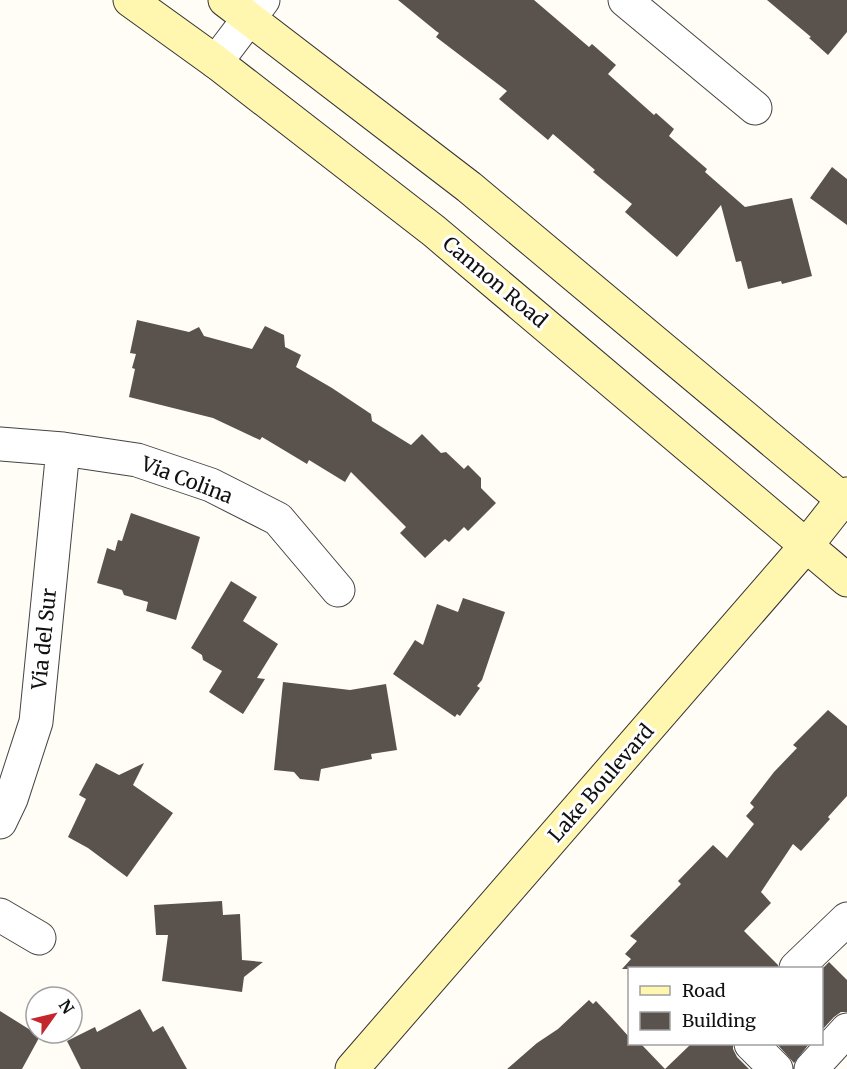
<svg xmlns="http://www.w3.org/2000/svg" width="847" height="1069" viewBox="0 0 847 1069" font-family="Merriweather,serif">
  <style>
    .building { fill: #5a524d }
    .lines { fill: none; stroke-linecap: round; stroke-linejoin: round }
    .street-casing { stroke: #444; stroke-width: 35 }
    .secondary-casing { stroke: #333; stroke-width: 35 }
    .street { stroke: #fff; stroke-width: 33 }
    .secondary { stroke: #fff6b0; stroke-width: 33 }
    .labels { text-anchor: middle; stroke-width: 6; stroke-linejoin: round; paint-order: stroke }
    .street-label { font-size: 20px; fill: #111; stroke: #fff }
  </style>
  <rect width="100%" height="100%" fill="#fffdf5"/>
  <path class="building" d="M398,0h136l55,47 3,-3 24,21 -8,9 46,41 2,-2 18,16 -5,7 38,33 -2,3 40,35 47,-9 20,78 -30,8 -1,-3 -33,8 -7,-28 -5,1 -15,-57 -44,52 -52,-45 7,-8 -39,-32 2,-2 -42,-36 -5,6 -49,-41 8,-8 -71,-54 3,-4 -3,-2z
    M767,0h80v32l-19,23 -19,-17 2,-1z
    M832,167l15,12v46l-37,-27z
    M137,320l52,12 10,-5 5,9 48,13 13,-23 19,9 1,12 16,8 -5,12 36,21 39,26 1,7 39,24 11,-11 19,19 5,-1 18,17 4,-4 13,13v10l15,15 -28,28 -4,-4 -15,15 -4,-3 -20,19 -25,-25 6,-6 -55,-55 -6,10 -36,-22 -2,4 -45,-27 -2,3 -47,-22 -84,-21 6,-28 -3,-1 4,-14 -6,-1z
    M131,513l69,24 -24,83 -30,-9 2,-9 -24,-7 -2,-5 -25,-7 10,-35 8,3 3,-11 4,1z
    M231,581l26,16 -14,24 35,23 -21,34 8,1 -22,35 -34,-22 13,-21 -19,-11 -1,-5 -11,-7z
    M463,598l42,14 -23,68 -5,6 3,2 -20,28 -3,-2 -2,3 -62,-43 22,-34 8,5 14,-41 21,8z
    M283,682l67,8 36,-6 11,66 -26,4 1,5 -51,10 -2,12 -19,-2 -6,-7 -20,-2z
    M828,710l19,16v70l-19,21 2,2 -29,32 -8,-7 -32,48 10,11 -27,28 34,34v4h-156l9,-10 -6,-5 12,-13 -7,-5 51,-52 -3,-3 35,-36 14,13 27,-34 -8,-8 8,-9 -4,-4 24,-31 23,-24 -4,-3z
    M96,763l23,12 25,-12 -11,22 40,28 -46,64 -39,-29 -20,-11 18,-38 -7,-4z
    M222,901l1,14 17,-1 2,46 21,2 -19,15 -2,15 -80,-11 6,-46h-12l-2,-30z
    M829,962l18,18v32h-6l-7,5 -12,13v-61z
    M589,1000l4,4 3,-3 16,17 18,20v6h11l24,25h-158l30,-26 21,-14z
    M140,1009l13,23 10,-6 24,43h-106l-14,-28 28,-14 2,5z
    M0,1011l40,25 -18,33h-22z
    M691,1044h42v5l4,8 12,12h-84z
    M777,1044h32l-15,19z"/>
  <g class="lines">
    <defs>
      <path id="street" d="M625,0l130,108
        M216,62l47,-62
        M0,444l63,5 74,11 74,25 67,34 60,71
        M0,822l11,-23 25,-77 27,-273
        M0,915l39,23
        M796,968l51,-49
        M751,1044l25,25
        M811,1069l36,-39"/>
      <path id="secondary" d="M130,0l86,62 218,169 413,349
        M225,0l244,187 378,316
        M352,1069l454,-523 41,-52"/>
    </defs>
    <use href="#street" class="street-casing"/>
    <use href="#secondary" class="secondary-casing"/>
    <use href="#street" class="street"/>
    <use href="#secondary" class="secondary"/>
  </g>
  <g class="labels">
    <g class="street-label">
      <text transform="translate(495 282) rotate(40)" y="7">Cannon Road</text>
      <text transform="translate(187 480) rotate(21)" y="7">Via Colina</text>
      <text transform="translate(44 639) rotate(-84)" y="7">Via del Sur</text>
      <text transform="translate(601 783) rotate(-49)" y="7">Lake Boulevard</text>
    </g>
  </g>
  <rect x="628" y="967" width="195" height="78" fill="#ffffff" stroke="#a0a0a0" stroke-width="1.5"/>
  <rect x="640" y="986" width="30" height="9" fill="#fff6b0" stroke="#a0a0a0" stroke-width="1.5"/>
  <text x="682" y="997" font-size="18" fill="#111111">Road</text>
  <rect x="640" y="1012" width="30" height="18" fill="#5a524d" stroke="#a0a0a0" stroke-width="1.5"/>
  <text x="682" y="1027" font-size="18" fill="#111111">Building</text>
  <g transform="translate(54 1015) rotate(56)"><circle r="28" fill="#ffffff" stroke="#a0a0a0" stroke-width="1.5"/>
  <path d="M0-4.5L10 22L0 15L-10 22Z" fill="#c4262e"/>
  <text y="-9" font-size="16" font-weight="bold" text-anchor="middle" fill="#111111">N</text>
  </g>
</svg>
